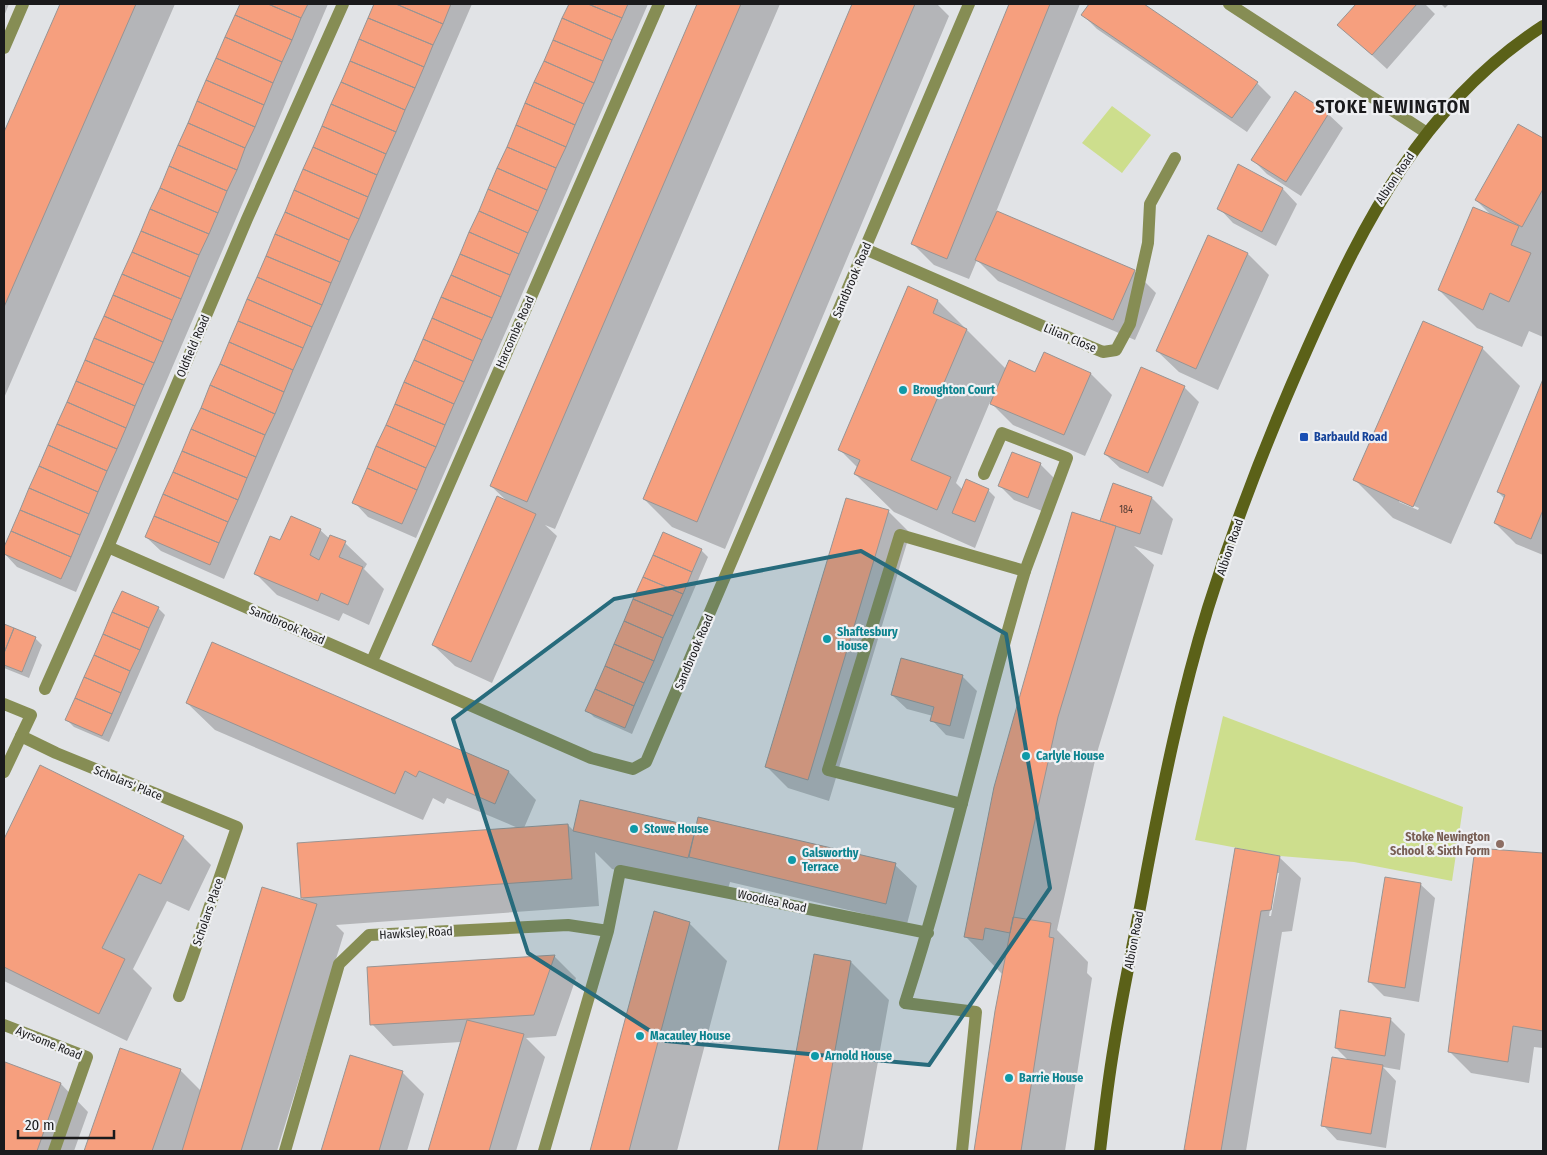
<svg xmlns="http://www.w3.org/2000/svg" width="1547" height="1155" viewBox="0 0 1547 1155" font-family="'Fira Sans Condensed',sans-serif">
  <style>
    .green { fill: #cdde8d }
    .shadow { fill: #0003; fill-rule: evenodd }
    .building { fill: #f69f7e; stroke: #989493 }
    .lines { fill: none; stroke-linecap: round; stroke-linejoin: round }
    .lane { stroke: #868d54; stroke-width: 12 }
    .street { stroke: #868d54; stroke-width: 12 }
    .secondary { stroke: #5b6118; stroke-width: 12 }
    .marked { fill: #276b7c; fill-opacity: 0.2; stroke: #276b7c; stroke-width: 4; stroke-linejoin: round }
    .culture-dot { fill: #0f9aa8; stroke: #eff0f3; stroke-width: 2 }
    .transit-dot { fill: #1a4fb4; stroke: #eff0f3; stroke-width: 2 }
    .education-dot { fill: #8d6e63; stroke: #eff0f3; stroke-width: 2 }
    .labels { text-anchor: middle; stroke-width: 4.5; stroke-linejoin: round; paint-order: stroke }
    .number-label { font-size: 10px; fill: #513b34 }
    .street-label { font-size: 12px; fill: #1a1a1c; stroke: #eff0f3 }
    .culture-label { font-size: 12px; font-weight: bold; fill: #0d838f; stroke: #eff0f3; text-anchor: start }
    .transit-label { font-size: 12px; font-weight: bold; fill: #164399; stroke: #eff0f3; text-anchor: start }
    .education-label { font-size: 12px; font-weight: bold; fill: #785e54; stroke: #eff0f3; text-anchor: end }
    .district-label { font-size: 18px; font-weight: bold; letter-spacing: 1px; fill: #1a1a1c; stroke: #eff0f3 }
  </style>
  <rect width="100%" height="100%" fill="#e1e3e6"/>
  <path class="green" d="M1112,106l39,29 -29,38 -40,-30z
    M1223,716l240,91 -11,74 -98,-19 -74,-6 -85,-16z"/>
  <path class="shadow" d="M4,4h5l-5,12z
    M61,4h114l-171,394v-263z
    M241,4h87l-252,588 -59,-25 -13,-14v-3z
    M376,4h96l-248,575 -63,-28 -15,-14z
    M570,4h78l-232,534 -48,-21 -14,-15z
    M698,4h82l-225,525 -10,-4 12,11 -65,147 -37,-17 -22,-21 75,-143 -17,-16z
    M853,4h84l12,12 -224,533 -53,-22 -28,-28z
    M1010,4h70l-84,208 138,59 22,22 -21,47 -137,-59 -21,-21 -8,19 -35,-14 -22,-22z
    M1090,4h52l115,79 14,14 -24,35 -150,-103 -14,-14z
    M1358,4h67l10,10 -48,55 -48,-44z
    M1441,4h8l-4,4z
    M1295,93l33,21 15,14 -42,68 -34,-22 -14,-14z
    M1519,125l24,14v198l-14,-6 -7,16 -45,-19 -38,-38 53,-74 -16,-16z
    M1239,166l44,23 14,15 -21,42 -43,-23 -14,-15z
    M1248,254l21,21 -51,115 -39,-18 -22,-21z
    M909,288l29,13 68,68 30,5h55l21,21 -27,61 -72,-31 -23,-23 -34,81 7,7h25l7,7 -20,51 -81,-36 -39,-38 3,-6 -18,-18z
    M1482,348l38,38 -69,158 -58,-26 -38,-38zM1399,499l20,9 -1,2 -19,-8z
    M1141,369l44,19 14,14 -36,85 -43,-19 -15,-14z
    M1543,382v173l-27,-11 -21,-21 10,-24 -7,-7z
    M1040,464l15,15 -13,32 -28,-11 -14,-14z
    M1152,498l21,21 -11,36 -28,-9 20,19 -58,191 -39,174 31,32 -1,11 5,5 -27,173h-89l27,-176 -37,-38 139,-413z
    M888,511l22,22 -81,268 -41,-13 -21,-21z
    M320,530l10,9 15,4 22,21 -3,5 20,20 -15,36 -26,-12 -4,8 -62,-26 -22,-22z
    M701,550l7,7 -76,177 -38,-17 -7,-7z
    M158,608l7,7 -56,127 -35,-15 -7,-7z
    M4,625l31,13 7,7 -13,33 -25,-10z
    M213,644l296,128 27,28 -12,28 44,-3 6,6 7,-29 116,26 198,37 22,21 -10,38 -177,-42 -4,14 -114,-27 -17,-17 4,54 -263,19 8,8 -67,218h-192l36,-101 59,20 21,21 106,-188 -5,-5 216,-70 -71,-30 -3,6 -11,-6 -10,22 -208,-90 -28,-27z
    M962,676l15,15 -13,48 -18,-4 -14,-15 1,-4 -26,-7 -15,-14z
    M40,767l143,70 28,28 -22,46 -22,-10 -34,68 19,19 -25,53 -123,-60v-140z
    M1476,849l67,5v194l-9,-1 -5,36 -58,-10 -21,-21z
    M1236,850l43,7 22,21 -9,53 -10,1 -36,219h-59zM1276,873h3l-8,43h-2z
    M1420,884l15,14 -16,104 -35,-6 -14,-14z
    M655,913l34,10 38,38 -50,190h-86z
    M815,955l36,7 38,38 -27,151h-83z
    M554,956l22,22 -20,58 -30,2 19,19 -29,94h-87l32,-109 -68,4 -21,-22z
    M1391,1020l14,14 -5,36 -17,-3 13,14 -10,67 -49,-8 -14,-15 26,-64 -13,-13z
    M351,1057l51,15 22,22 -17,57h-85z
    M6,1064l55,20 27,28 -14,39h-70v-81z"/>
  <path class="building" d="M60,4h76l-132,303v-175z
    M240,4h28l33,14 -9,22 -57,-25z
    M268,4h40l-7,14z
    M374,4h22l47,20 -10,21 -65,-27z
    M396,4h55l-8,20z
    M569,4h19l34,14 -10,22 -50,-22z
    M588,4h40l-6,14z
    M697,4h44l-214,498 -37,-16z
    M852,4h63l-218,518 -54,-23z
    M1009,4h41l-103,255 -36,-15z
    M1089,4h55l114,78 -26,36 -151,-103z
    M1356,4h61l-45,51 -35,-30z
    M235,15l57,25 -10,22 -57,-25z
    M368,18l65,27 -9,22 -65,-28z
    M562,18l50,22 -9,21 -50,-21z
    M225,37l57,25 -9,21 -57,-25z
    M359,39l65,28 -9,21 -65,-27z
    M553,40l50,21 -9,22 -50,-22z
    M216,58l57,25 -9,22 -58,-25z
    M350,61l65,27 -10,22 -64,-28z
    M544,61l50,22 -10,21 -50,-22z
    M206,80l58,25 -9,22 -58,-26z
    M341,82l64,28 -9,22 -65,-28z
    M534,82l50,22 -9,21 -50,-22z
    M1295,91l34,22 -43,69 -35,-22z
    M197,101l58,26 -10,21 -57,-25z
    M525,103l50,22 -9,22 -50,-22z
    M331,104l65,28 -10,22 -64,-28z
    M188,123l57,25 -8,22 -59,-25z
    M1518,124l25,14v51l-21,38 -47,-27z
    M516,125l50,22 -10,21 -49,-21z
    M322,126l64,28 -9,21 -64,-28z
    M178,145l59,25 -10,21 -58,-25z
    M313,147l64,28 -9,22 -65,-28z
    M507,147l49,21 -9,22 -50,-22z
    M1238,164l45,24 -21,44 -45,-23z
    M169,166l58,25 -9,22 -58,-25z
    M497,168l50,22 -9,21 -50,-22z
    M303,169l65,28 -9,22 -65,-29z
    M160,188l58,25 -9,21 -59,-25z
    M488,189l50,22 -10,22 -49,-22z
    M294,190l65,29 -10,21 -64,-28z
    M1473,207l46,19 -8,19 20,8 -22,49 -19,-9 -7,17 -45,-20z
    M150,209l59,25 -10,21 -58,-24z
    M479,211l49,22 -9,21 -50,-22z
    M997,211l138,59 -22,50 -138,-60z
    M285,212l64,28 -9,22 -65,-28z
    M141,231l58,24 -9,22 -58,-25z
    M469,232l50,22 -9,21 -50,-21z
    M275,234l65,28 -9,21 -65,-27z
    M1208,235l40,18 -52,116 -40,-18z
    M132,252l58,25 -9,22 -59,-25z
    M460,254l50,21 -9,22 -50,-22z
    M266,256l65,27 -9,22 -65,-28z
    M122,274l59,25 -9,21 -59,-25z
    M451,275l50,22 -9,21 -51,-21z
    M257,277l65,28 -10,22 -65,-28z
    M908,286l30,14 -5,13 34,16 -56,131 40,17 -14,33 -83,-36 6,-14 -22,-10z
    M113,295l59,25 -9,22 -59,-26z
    M441,297l51,21 -10,22 -50,-22z
    M247,299l65,28 -9,21 -65,-27z
    M104,316l59,26 -9,21 -60,-25z
    M432,318l50,22 -9,21 -50,-22z
    M238,321l65,27 -10,22 -64,-28z
    M1423,321l60,26 -70,160 -60,-27z
    M94,338l60,25 -10,22 -59,-25z
    M423,339l50,22 -9,21 -50,-22z
    M229,342l64,28 -9,22 -64,-28z
    M1044,352l47,21 -27,62 -74,-31 19,-44 26,12z
    M85,360l59,25 -9,21 -59,-25z
    M414,360l50,22 -10,22 -50,-22z
    M220,364l64,28 -9,22 -65,-29z
    M1141,367l44,19 -37,87 -44,-19z
    M1543,379v131l-12,29 -37,-16 11,-28 -8,-3z
    M76,381l59,25 -9,22 -59,-26z
    M404,382l50,22 -9,21 -50,-21z
    M210,385l65,29 -10,21 -64,-27z
    M67,402l59,26 -9,21 -60,-25z
    M395,404l50,21 -9,22 -50,-22z
    M201,408l64,27 -9,22 -65,-28z
    M57,424l60,25 -10,22 -59,-26z
    M386,425l50,22 -10,21 -50,-22z
    M191,429l65,28 -9,21 -65,-27z
    M48,445l59,26 -9,21 -59,-26z
    M376,446l50,22 -9,22 -50,-22z
    M182,451l65,27 -9,22 -65,-28z
    M1012,452l29,11 -13,35 -30,-12z
    M39,466l59,26 -9,22 -60,-26z
    M367,468l50,22 -15,34 -50,-21z
    M173,472l65,28 -10,22 -65,-28z
    M966,479l23,10 -14,33 -23,-9z
    M1113,483l39,14 -12,37 -40,-13z
    M29,488l60,26 -9,21 -60,-25z
    M163,494l65,28 -9,21 -65,-27z
    M497,496l39,18 -65,148 -39,-17z
    M846,498l43,12 -81,270 -43,-13z
    M20,510l60,25 -9,22 -60,-26z
    M1072,512l44,14 -58,191 -48,216 -25,-5 -2,12 -19,-3 30,-150z
    M154,516l65,27 -9,22 -65,-28z
    M291,516l30,13 -11,26 9,5 11,-25 16,6 -7,16 24,10 -15,38 -27,-12 -3,8 -64,-27 16,-38 10,4z
    M11,531l60,26 -10,22 -57,-25v-7z
    M663,532l39,17 -10,23 -39,-17z
    M653,555l39,17 -9,22 -40,-17z
    M643,577l40,17 -10,22 -40,-17z
    M122,591l37,16 -10,21 -37,-16z
    M633,599l40,17 -10,22 -39,-17z
    M112,612l37,16 -9,22 -37,-16z
    M624,621l39,17 -9,23 -40,-17z
    M4,624l10,4 -10,25z
    M14,628l22,9 -14,35 -18,-7v-12z
    M103,634l37,16 -10,21 -36,-16z
    M212,642l297,129 -14,33 -76,-33 -3,6 -11,-6 -10,23 -209,-91z
    M614,644l40,17 -10,22 -39,-17z
    M94,655l36,16 -9,22 -37,-16z
    M901,658l62,17 -13,51 -20,-5 4,-14 -43,-12z
    M605,666l39,17 -10,23 -39,-17z
    M84,677l37,16 -9,21 -37,-16z
    M595,689l39,17 -9,22 -40,-17z
    M75,698l37,16 -10,22 -37,-16z
    M40,765l144,71 -23,48 -22,-10 -37,74 23,11 -26,55 -95,-47v-128z
    M580,800l116,27 -8,31 -115,-27z
    M698,817l198,46 -10,41 -197,-47z
    M568,824l4,55 -271,19 -4,-55z
    M1235,848l45,8 -9,54 -10,1 -40,240h-30l-7,-1z
    M1475,848l68,5v178l-30,-5 -5,36 -60,-10z
    M1385,877l36,6 -16,105 -37,-6z
    M262,887l55,17 -76,247h-59z
    M654,911l36,11 -61,229h-39z
    M1013,917l38,6 -2,14 5,1 -33,213h-47l21,-140z
    M814,954l37,7 -34,190h-39z
    M555,955l-21,60 -164,10 -3,-58z
    M1340,1010l51,8 -6,38 -50,-8z
    M467,1020l57,14 -35,117h-61z
    M120,1048l61,21 -29,82h-68z
    M350,1055l53,16 -24,80h-58z
    M1332,1057l51,8 -12,69 -50,-8z
    M5,1062l56,21 -24,68h-33z"/>
  <g class="lines">
    <path class="lane" d="M984,474l18,-41 65,25 -42,113
      M21,736l35,17 181,74 -58,169"/>
    <path class="street" d="M1229,4l198,129
      M4,48l19,-44
      M865,249l226,98 12,5 13,-2 14,-26 18,-81 2,-39 25,-46
      M108,547l483,211 42,11 13,-7 323,-758
      M372,661l287,-657
      M45,689l63,-142 139,-328 96,-215
      M4,704l27,11 -27,57
      M962,804l-134,-34 72,-235 125,36c-43,143 -74,290 -120,432l71,9 -14,139
      M4,1025l83,32 -33,94
      M285,1151l54,-187 30,-29 199,-10 40,6
      M544,1151l64,-220 12,-60 308,62"/>
    <path class="secondary" d="M1100,1151c4,-35 8,-70 14,-105 9,-57 22,-114 32,-171 17,-90 35,-179 62,-267 28,-89 62,-176 100,-261 56,-126 116,-244 235,-321"/>
  </g>
  <path class="marked" d="M861,551l145,83 44,254 -121,177 -263,-24 -138,-88 -75,-234 161,-120z"/>
  <g class="culture-dot">
    <circle cx="903" cy="390" r="5"/>
    <circle cx="827" cy="639" r="5"/>
    <circle cx="1026" cy="756" r="5"/>
    <circle cx="634" cy="829" r="5"/>
    <circle cx="792" cy="860" r="5"/>
    <circle cx="640" cy="1036" r="5"/>
    <circle cx="815" cy="1056" r="5"/>
    <circle cx="1009" cy="1078" r="5"/>
  </g>
  <rect class="transit-dot" x="1299" y="432" width="10" height="10" rx="2.5"/>
  <circle class="education-dot" cx="1500" cy="844" r="5"/>
  <g class="labels">
    <g class="number-label">
      <text x="1126" y="513">184</text>
    </g>
    <g class="street-label">
      <text transform="translate(1395 178) rotate(-56)" y="4">Albion Road</text>
      <text transform="translate(852 280) rotate(-67)" y="4">Sandbrook Road</text>
      <text transform="translate(515 332) rotate(-66)" y="4">Harcombe Road</text>
      <text transform="translate(1070 338) rotate(23)" y="4">Lilian Close</text>
      <text transform="translate(193 346) rotate(-67)" y="4">Oldfield Road</text>
      <text transform="translate(1230 547) rotate(-71)" y="4">Albion Road</text>
      <text transform="translate(287 625) rotate(23)" y="4">Sandbrook Road</text>
      <text transform="translate(694 652) rotate(-67)" y="4">Sandbrook Road</text>
      <text transform="translate(128 783) rotate(22)" y="4">Scholars' Place</text>
      <text transform="translate(772 901) rotate(12)" y="4">Woodlea Road</text>
      <text transform="translate(208 912) rotate(-71)" y="4">Scholars Place</text>
      <text transform="translate(416 933) rotate(-3)" y="4">Hawksley Road</text>
      <text transform="translate(1134 940) rotate(-79)" y="4">Albion Road</text>
      <text transform="translate(49 1043) rotate(22)" y="4">Ayrsome Road</text>
    </g>
    <g class="culture-label">
      <text x="913" y="394">Broughton Court</text>
      <text x="837" y="636">Shaftesbury<tspan x="837" dy="14">House</tspan></text>
      <text x="1036" y="760">Carlyle House</text>
      <text x="644" y="833">Stowe House</text>
      <text x="802" y="857">Galsworthy<tspan x="802" dy="14">Terrace</tspan></text>
      <text x="650" y="1040">Macauley House</text>
      <text x="825" y="1060">Arnold House</text>
      <text x="1019" y="1082">Barrie House</text>
    </g>
    <g class="transit-label">
      <text x="1314" y="441">Barbauld Road</text>
    </g>
    <g class="education-label">
      <text x="1490" y="841">Stoke Newington<tspan x="1490" dy="14">School &amp; Sixth Form</tspan></text>
    </g>
    <g class="district-label">
      <text x="1393" y="113">STOKE NEWINGTON</text>
    </g>
  </g>
  <rect width="1547" height="1155" fill="none" stroke="#1a1a1c" stroke-width="10"/>
  <path d="M18 1130v8h96v-8" fill="none" stroke="#1a1a1c" stroke-width="2.5"/>
  <text x="25" y="1130" font-size="15" fill="#1a1a1c" stroke="#eff0f3" stroke-width="4" paint-order="stroke">20 m</text>
</svg>
